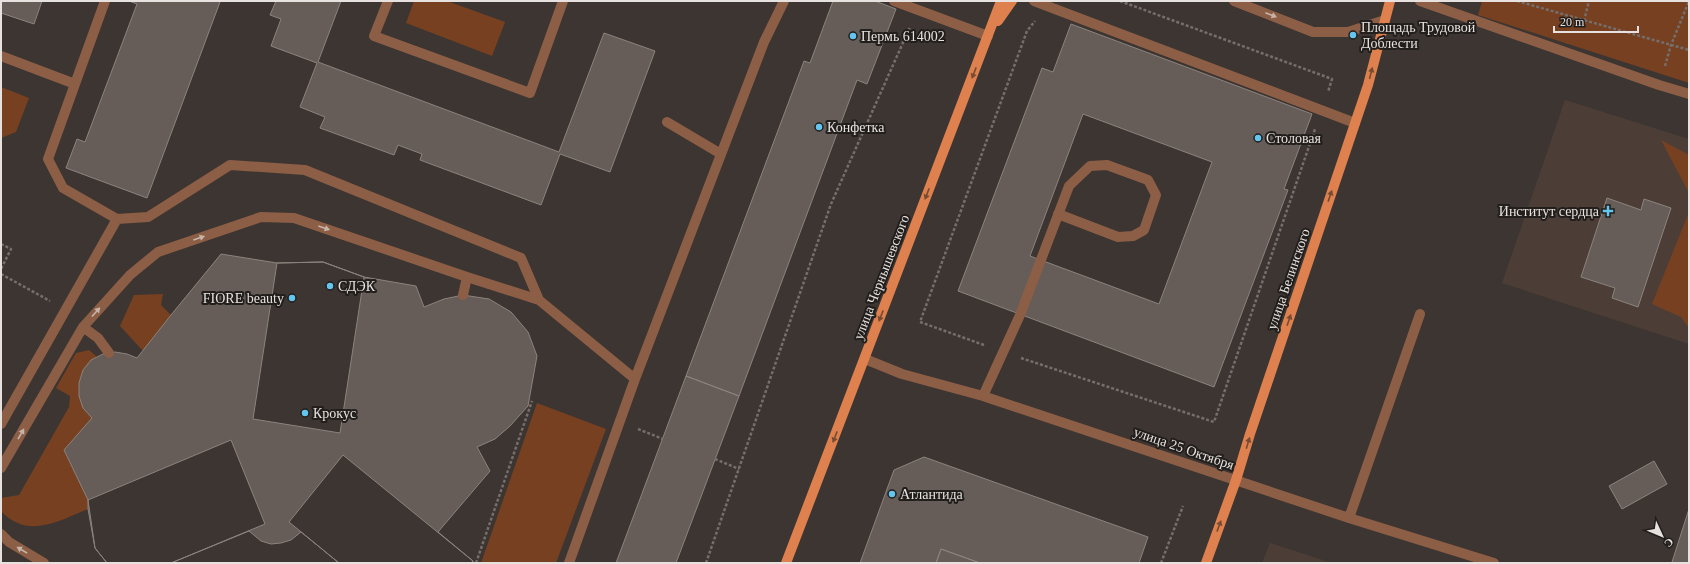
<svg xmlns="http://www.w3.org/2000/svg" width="1690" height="564" viewBox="0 0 1690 564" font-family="Georgia,serif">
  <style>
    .built { fill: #4c3e37 }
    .green { fill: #774021 }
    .building { fill: #665d59; stroke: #8c837e; fill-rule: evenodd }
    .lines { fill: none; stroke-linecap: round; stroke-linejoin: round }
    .path { stroke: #756e6a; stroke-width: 2.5; stroke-dasharray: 3 2; stroke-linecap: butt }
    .minor { stroke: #8c5e46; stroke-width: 10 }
    .major { stroke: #de814e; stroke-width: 10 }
    .oneway { fill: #c7b4a9 }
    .oneway2 { fill: #764b32 }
    .poi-dot { fill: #64c5ee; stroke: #211e1c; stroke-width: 1.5 }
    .labels { text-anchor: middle; stroke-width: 4; stroke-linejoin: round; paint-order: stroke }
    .poi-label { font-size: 14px; fill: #e7e2df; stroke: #211e1c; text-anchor: start }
    .street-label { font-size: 14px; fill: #e7e2df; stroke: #211e1c }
  </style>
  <rect width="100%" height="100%" fill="#3d3531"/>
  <path class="built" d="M1565,100l124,39v205l-187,-61z
    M1270,543l62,20h-70z"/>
  <path class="green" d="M414,1h33l58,21 -13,34 -86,-33z
    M1482,1h207v82l-211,-68z
    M1,87l28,11 -13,34 -15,6z
    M1661,140l28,15v38z
    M1689,212v116l-8,-11 -29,-13z
    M163,294l-2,11 10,10 -28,36 -23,-25 14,-31z
    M89,350l8,7c-17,10 -24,33 -13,51 2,4 5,7 8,10l-28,32 24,50v9c-30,12 -60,31 -87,2v-13l18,-3 50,-88 1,-11 -14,-8 20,-35z
    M537,403l69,26 -50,134h-75z"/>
  <path class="building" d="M1,1h41l-8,23 -33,-11z
    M129,1h88l3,1 -73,196 -81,-30 11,-29 8,3 52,-138z
    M276,1h65l-23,61 241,90 45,-119 51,18 -45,121 -50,-18 -19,51 -121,-45 2,-6 -24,-9 -4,10 -74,-27 5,-11 -25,-10 17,-44 -46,-17 10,-27 -11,-4z
    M833,1h42l21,8 -29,75 -10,-4 -118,316 -53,-20 118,-315 6,2z
    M1071,24l241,90 -28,75 4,1 -74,197 -256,-96 84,-223 11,4zM1083,114l129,48 -53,142 -129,-48z
    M1607,198l34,12 3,-11 27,9 -33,99 -26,-9 3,-10 -34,-11z
    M221,254l56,9 46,-1 41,15 52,9 8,21 20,-8 19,-4 26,4 22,13 17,20 9,24 -9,50 -18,20 -15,13 -18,8 13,24 -52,61 35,29 -1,2h-133l-38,-31 -10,8 -10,3 -10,1 -10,-3 -12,-10 -78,32h-64l-12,-15 -7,-39v-9l-24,-50 28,-32 -9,-10 -4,-12v-13l4,-13 8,-10 12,-6 12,-2 12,2 10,4 34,-43z
    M323,262l41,15 -24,156 -87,-14 24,-156z
    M686,376l53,20 -63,167h-60z
    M231,440l34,84 -94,39h-64l-12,-15 -7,-48z
    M343,455l130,106 -1,2h-133l-50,-41z
    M924,457l224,80 -9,26h-159l-39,-14 -5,14h-76l34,-93z
    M1654,461l13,23 -45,25 -13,-23z
    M1689,509v54h-14l-3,-1z
    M941,549l39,14h-44z"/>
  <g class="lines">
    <path class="path" d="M1120,1l212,78 -4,13
      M1517,1l172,49
      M1584,21l5,-20
      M1665,66l6,-21 18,-44
      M1,244l10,5 -10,20
      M1,274l49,27
      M984,345l-64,-23 107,-291 8,-10
      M1021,358l193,64 101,-293
      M638,429l25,10
      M715,459l24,10
      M476,563l56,-162
      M706,563l125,-359 79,-177
      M1161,563l22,-57"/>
    <path class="minor" d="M388,1l-14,35 156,57 33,-92
      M894,1l94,35
      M1034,1l321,122
      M1234,1l79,31h35l37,-12
      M1420,1l239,84 30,9
      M1,56l74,28 -27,75 15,29 54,31 31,-2 82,-52 75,5 216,88 18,42
      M75,84l30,-83
      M667,122l54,32
      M463,295l4,-18
      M83,327l15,11 11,15
      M865,359l37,15 81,22 366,122 145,45
      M983,396l37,-81 49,-129 21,-20 17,-1 41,15 8,15 -12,35 -11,6 -15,1 -60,-23
      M1,424l116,-205
      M1,468l82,-141 47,-52 28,-23 103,-35 33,1 173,59 72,23 96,79
      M1349,518l71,-204
      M1,534l8,8 35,21
      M569,563l66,-184 129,-337 20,-41"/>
    <path class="major" d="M998,21l14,-20
      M786,563l215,-562
      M1206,563l30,-83 14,-46 118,-349 22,-84"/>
  </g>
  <defs><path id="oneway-solid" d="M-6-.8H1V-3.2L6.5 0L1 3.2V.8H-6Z"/></defs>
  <g class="oneway">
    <use href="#oneway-solid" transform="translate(1271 15) rotate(21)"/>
    <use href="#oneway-solid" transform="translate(324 228) rotate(19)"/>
    <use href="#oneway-solid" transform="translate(199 238) rotate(-19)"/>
    <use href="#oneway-solid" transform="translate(96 312) rotate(-48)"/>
    <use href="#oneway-solid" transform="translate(21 434) rotate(-60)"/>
    <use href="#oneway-solid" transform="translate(22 550) rotate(-149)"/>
  </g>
  <g class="oneway2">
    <use href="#oneway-solid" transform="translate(974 73) rotate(111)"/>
    <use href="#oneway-solid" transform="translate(1371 73) rotate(-76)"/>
    <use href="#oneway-solid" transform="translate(927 194) rotate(111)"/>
    <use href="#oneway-solid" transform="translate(1330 196) rotate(-71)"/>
    <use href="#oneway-solid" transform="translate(881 316) rotate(111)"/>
    <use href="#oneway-solid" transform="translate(1289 320) rotate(-71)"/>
    <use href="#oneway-solid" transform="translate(835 437) rotate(111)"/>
    <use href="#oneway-solid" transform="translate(1248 443) rotate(-73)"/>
    <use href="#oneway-solid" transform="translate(1219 526) rotate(-70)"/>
  </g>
  <g class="poi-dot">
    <circle cx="1353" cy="35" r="4"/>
    <circle cx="853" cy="36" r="4"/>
    <circle cx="819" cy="127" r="4"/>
    <circle cx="1258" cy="138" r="4"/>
    <path d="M1606 205h4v4h4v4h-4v4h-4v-4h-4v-4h4z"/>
    <circle cx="330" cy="286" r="4"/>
    <circle cx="292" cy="298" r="4"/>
    <circle cx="305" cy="413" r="4"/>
    <circle cx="892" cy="494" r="4"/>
  </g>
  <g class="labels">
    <g class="poi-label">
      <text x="1361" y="32">Площадь Трудовой<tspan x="1361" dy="16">Доблести</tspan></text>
      <text x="861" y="41">Пермь 614002</text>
      <text x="827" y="132">Конфетка</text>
      <text x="1266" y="143">Столовая</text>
      <text x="1599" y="216" text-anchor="end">Институт сердца</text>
      <text x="338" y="291">СДЭК</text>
      <text x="284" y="303" text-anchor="end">FIORE beauty</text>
      <text x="313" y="418">Крокус</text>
      <text x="900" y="499">Атлантида</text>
    </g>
    <g class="street-label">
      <text transform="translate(881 277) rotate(-69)" y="5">улица Чернышевского</text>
      <text transform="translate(1288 279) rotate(-71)" y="5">улица Белинского</text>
      <text transform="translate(1184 448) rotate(19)" y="5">улица 25 Октября</text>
    </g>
  </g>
  <rect width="1690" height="564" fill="none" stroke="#e7e2df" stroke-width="4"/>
  <g transform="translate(1662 536) rotate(134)" stroke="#211e1c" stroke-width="3" paint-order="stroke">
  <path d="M0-3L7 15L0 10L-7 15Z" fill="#e7e2df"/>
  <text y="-6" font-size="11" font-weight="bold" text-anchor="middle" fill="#e7e2df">С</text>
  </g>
  <path d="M1554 26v6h84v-6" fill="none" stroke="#e7e2df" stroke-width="2"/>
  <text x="1560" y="26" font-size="12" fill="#e7e2df" stroke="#211e1c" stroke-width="3" paint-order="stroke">20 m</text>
</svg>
